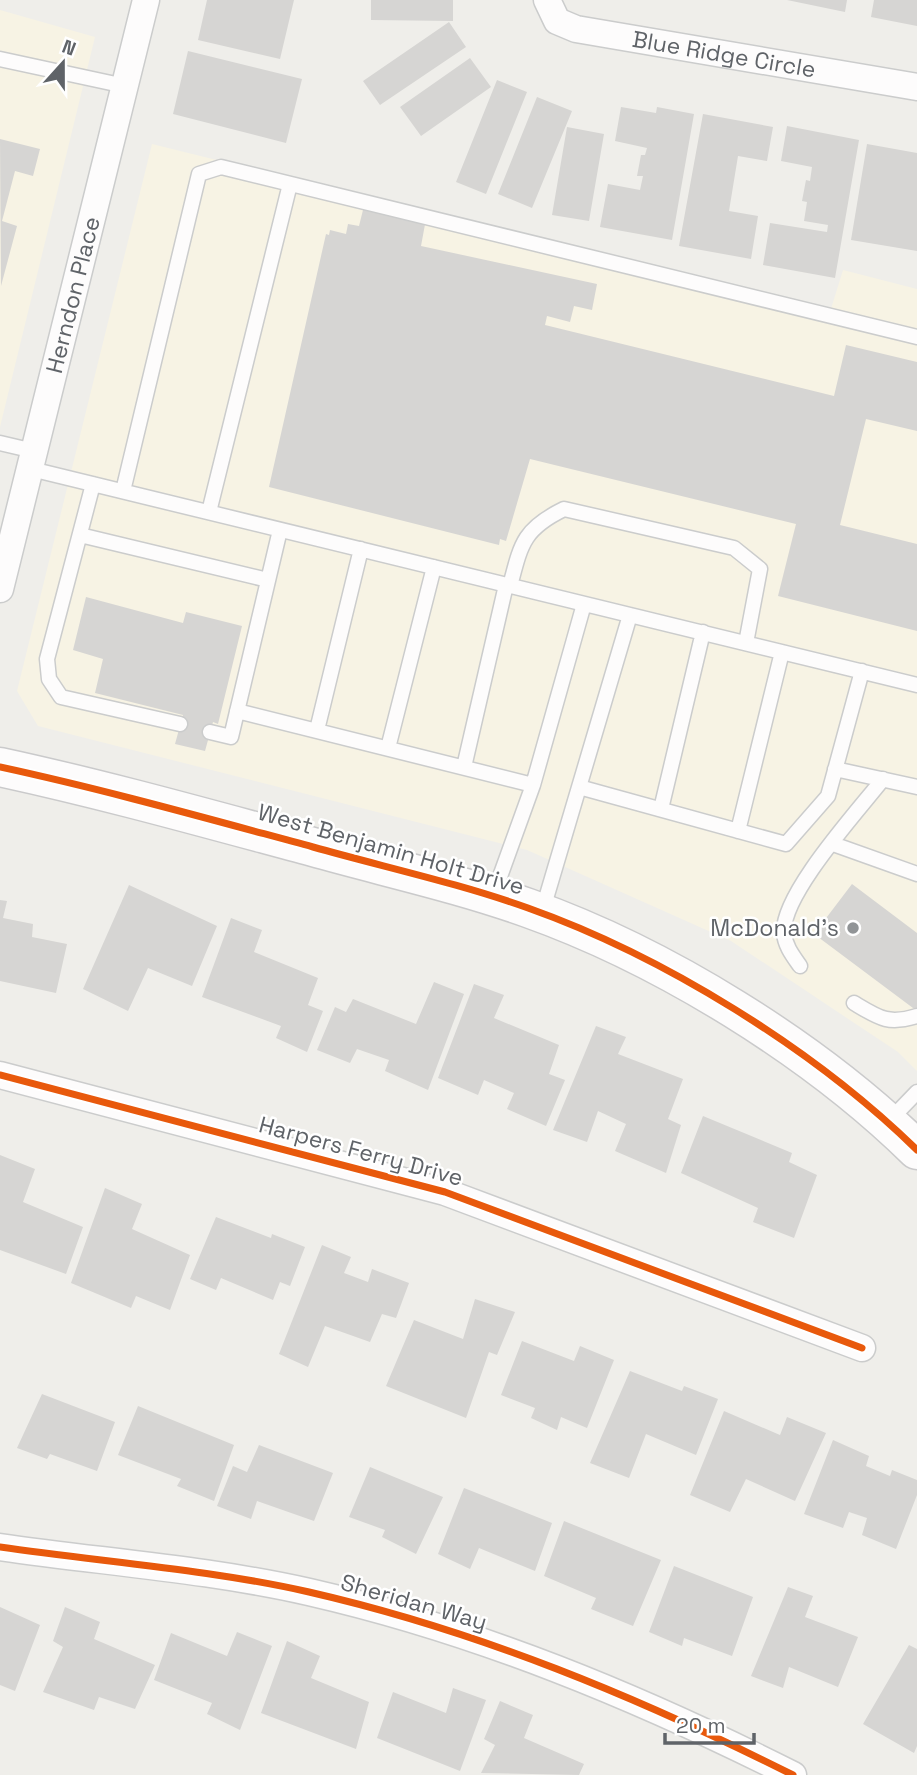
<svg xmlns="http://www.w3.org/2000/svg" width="917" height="1775" viewBox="0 0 917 1775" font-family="'Space Grotesk',sans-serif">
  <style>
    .commercial { fill: #f7f3e4 }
    .building { fill: #d6d5d3 }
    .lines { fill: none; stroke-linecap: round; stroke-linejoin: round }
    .lane-casing { stroke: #cbcccc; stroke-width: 17 }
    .street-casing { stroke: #cbcccc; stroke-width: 29 }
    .secondary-casing { stroke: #cacacb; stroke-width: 41 }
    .lane { stroke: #fdfcfc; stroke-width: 14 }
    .street { stroke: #fdfcfc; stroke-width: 26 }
    .secondary { stroke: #fdfcfc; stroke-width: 38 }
    .cycleway-casing { stroke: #fff; stroke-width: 11 }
    .cycleway { stroke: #e8590c; stroke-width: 7 }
    .poi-dot { fill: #919496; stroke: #fff; stroke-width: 2.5 }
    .labels { text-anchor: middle; stroke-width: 5; stroke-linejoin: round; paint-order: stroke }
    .street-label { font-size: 23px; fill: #5f6368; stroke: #fff }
    .poi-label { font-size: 23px; fill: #5f6368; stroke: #fff; text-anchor: end }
  </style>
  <rect width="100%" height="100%" fill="#efeeea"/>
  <path class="commercial" d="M0,10l95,27 -95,390z
    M152,144l678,168 13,-42 74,19v782l-19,-19 -167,-111 -204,-91 -489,-124 -21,-35z"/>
  <path class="building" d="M207,0h87l-14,59 -82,-19z
    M371,0h82v21l-82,-1z
    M787,0h60l-2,12z
    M874,0h43v26l-46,-9z
    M449,22l17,25 -86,58 -17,-24z
    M188,51l114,28 -16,64 -113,-29z
    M470,58l21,29 -70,49 -21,-29z
    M497,80l30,12 -41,102 -30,-12z
    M537,97l35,14 -40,97 -34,-14z
    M621,107l35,6 1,-6 37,7 -22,126 -72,-13 8,-43 32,6 3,-14h-6l4,-21h4l2,-7 -32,-7z
    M703,114l70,13 -6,34 -29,-5 -9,55 29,5 -7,43 -72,-13z
    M787,126l72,14 -24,138 -72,-13 7,-42 57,9 1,-7 -24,-4 3,-19 -5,-1 4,-21 4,1 2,-14 -31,-6z
    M567,127l37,7 -15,87 -37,-6z
    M0,139l40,10 -7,27 -18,-5 -13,50 15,5 -16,60z
    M867,144l50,9v98l-66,-11z
    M364,206l62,13 -5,27 176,38 -5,26 -18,-4 -4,16 -23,-6 -2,9 289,71 12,-51 71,17v69l-51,-12 -26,106 77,19v87l-139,-35 18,-72 -266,-65 -24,82 -6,-2 -1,6 -230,-58 57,-253 3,1 1,-5 16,4 2,-10 11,2z
    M86,597l97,26 3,-11 56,14 -24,98 -5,-2 -8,29 -30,-7 8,-29 -88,-22 8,-34 -30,-9z
    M852,884l65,49v78l-103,-77z
    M129,885l88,41 -25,60 -44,-18 -20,43 -45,-22z
    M0,900l7,1 -4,17 30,6 -1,13 35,7 -11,49 -56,-12z
    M231,918l31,12 -8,22 64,26 -10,27 15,6 -16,41 -31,-14 5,-12 -79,-29z
    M434,982l30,12 -36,96 -43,-19 4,-11 -32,-11 -7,14 -33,-13 18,-43 11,5 7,-13 63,25z
    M474,984l30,11 -10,23 65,27 -10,29 16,6 -19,46 -39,-17 7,-16 -30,-13 -6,15 -40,-17z
    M596,1026l30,11 -8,17 65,25 -15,40 13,6 -15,48 -51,-22 11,-27 -28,-13 -11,31 -34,-12z
    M703,1116l89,37 -3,9 28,13 -23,63 -41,-16 5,-14 -77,-35z
    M0,1155l35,14 -12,33 60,25 -17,47 -66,-24z
    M105,1188l37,16 -10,25 58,26 -20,55 -34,-14 -5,12 -60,-25z
    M216,1217l55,21 1,-4 33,13 -15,39 -10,-4 -7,18 -52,-22 -5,12 -26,-11z
    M322,1245l29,12 -7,16 24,9 4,-13 37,14 -13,35 -14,-4 -12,28 -45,-16 -17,41 -29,-13z
    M475,1299l40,13 -18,43 -8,-3 -23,66 -80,-32 28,-66 49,19z
    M522,1341l52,20 6,-15 34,14 -27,68 -26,-11 -4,13 -26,-12 4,-10 -34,-13z
    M630,1371l52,20 2,-5 34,13 -22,56 -50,-21 -17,44 -39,-15z
    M42,1394l73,28 -18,49 -47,-17 -3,5 -30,-11z
    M138,1406l96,39 -20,56 -37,-15 4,-7 -63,-24z
    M724,1411l56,24 7,-18 39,16 -31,68 -49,-22 -16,33 -40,-17z
    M833,1440l36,16 -3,10 24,10 2,-6 25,10v15l-21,54 -34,-14 5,-17 -18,-6 -6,16 -39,-14z
    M259,1445l74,28 -19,48 -57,-20 -6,18 -34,-13 16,-40 14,6z
    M370,1467l73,30 -27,57 -34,-17 3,-7 -36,-13z
    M464,1488l88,35 -17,48 -56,-23 -9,21 -32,-15z
    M564,1521l97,39 -28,66 -42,-17 5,-11 -52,-22z
    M674,1566l79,31 -21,59 -48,-18 -2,8 -33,-14z
    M788,1587l25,9 -8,21 53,20 -20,50 -49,-20 -6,21 -32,-12z
    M0,1607l40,18 -25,66 -15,-6z
    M65,1607l35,15 -6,17 61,26 -20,44 -36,-12 -5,13 -51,-18 20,-45 -10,-6z
    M237,1632l35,14 -32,84 -33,-16 5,-11 -58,-23 17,-47 56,23z
    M287,1641l33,15 -9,22 58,24 -13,47 -95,-36z
    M909,1645l8,4v97l-3,7 -51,-29z
    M453,1688l33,12 -26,71 -83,-33 16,-46 53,21z
    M500,1701l33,14 -9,23 60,26 -5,11 -98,-2 14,-28 -11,-6z"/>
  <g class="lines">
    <defs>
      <path id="lane" d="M0,59l125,27
        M0,443l34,8
        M31,469l886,216
        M93,484l-46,175 2,20 12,18 119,27
        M123,491l76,-317 22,-7 696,170
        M209,512l81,-328
        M80,535l188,45
        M510,586c11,-42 13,-57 54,-77l170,39 26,21 -14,74
        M237,711l296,74
        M317,730l44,-181
        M210,732l21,5 49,-207
        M388,748l46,-181
        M464,767l42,-182
        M835,769l82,18
        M579,787l207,57 42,-48 34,-125
        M661,809l42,-177
        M738,831l44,-179
        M833,844l84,30
        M493,896l40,-111 51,-181
        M542,912l88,-297
        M800,966c-7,-10 -15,-20 -16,-33 -3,-38 74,-122 99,-154
        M854,1003c25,15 34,22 63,13
        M888,1122l29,-30"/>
      <g id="street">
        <path id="s1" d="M547,0l10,21 19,8 341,58"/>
        <path id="s2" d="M0,589l146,-589"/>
        <path d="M0,1075l445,117 417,156"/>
        <path d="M0,1547c103,15 207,22 309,45 170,39 329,105 484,183"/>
      </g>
      <path id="secondary" d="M0,767c106,23 209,52 313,80 71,20 145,36 215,61 135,48 286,141 389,242"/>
    </defs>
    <use href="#lane" class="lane-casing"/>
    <use href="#street" class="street-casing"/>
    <use href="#secondary" class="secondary-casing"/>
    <use href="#lane" class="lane"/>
    <use href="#street" class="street"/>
    <use href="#secondary" class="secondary"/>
    <defs>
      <path id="cycleway" d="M0,767c106,23 209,52 313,80 71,20 145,36 215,61 135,48 286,141 389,242
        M0,1075l445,117 417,156
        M0,1547c103,15 207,22 309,45 170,39 329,105 484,183"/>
    </defs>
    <use href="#cycleway" class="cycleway-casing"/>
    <use href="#cycleway" class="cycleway"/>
  </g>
  <circle class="poi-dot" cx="853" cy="928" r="7"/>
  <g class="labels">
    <g class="street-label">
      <text dy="8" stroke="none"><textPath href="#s1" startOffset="194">Blue Ridge Circle</textPath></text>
      <text dy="8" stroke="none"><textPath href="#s2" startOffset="303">Herndon Place</textPath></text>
      <text transform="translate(391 849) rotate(16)" y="8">West Benjamin Holt Drive</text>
      <text transform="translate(361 1151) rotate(15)" y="8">Harpers Ferry Drive</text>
      <text transform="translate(414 1602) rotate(16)" y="8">Sheridan Way</text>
    </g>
    <g class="poi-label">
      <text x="839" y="936">McDonald's</text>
    </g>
  </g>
  <g transform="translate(63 63) rotate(21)" stroke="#ffffff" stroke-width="5" paint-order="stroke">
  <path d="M0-5L12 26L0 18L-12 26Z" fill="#5f6368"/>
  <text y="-10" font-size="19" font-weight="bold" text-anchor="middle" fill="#5f6368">N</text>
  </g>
  <path d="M665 1733v10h89v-10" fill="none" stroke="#5f6368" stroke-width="3.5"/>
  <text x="676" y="1733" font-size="21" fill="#5f6368" stroke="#ffffff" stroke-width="5" paint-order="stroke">20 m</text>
</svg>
